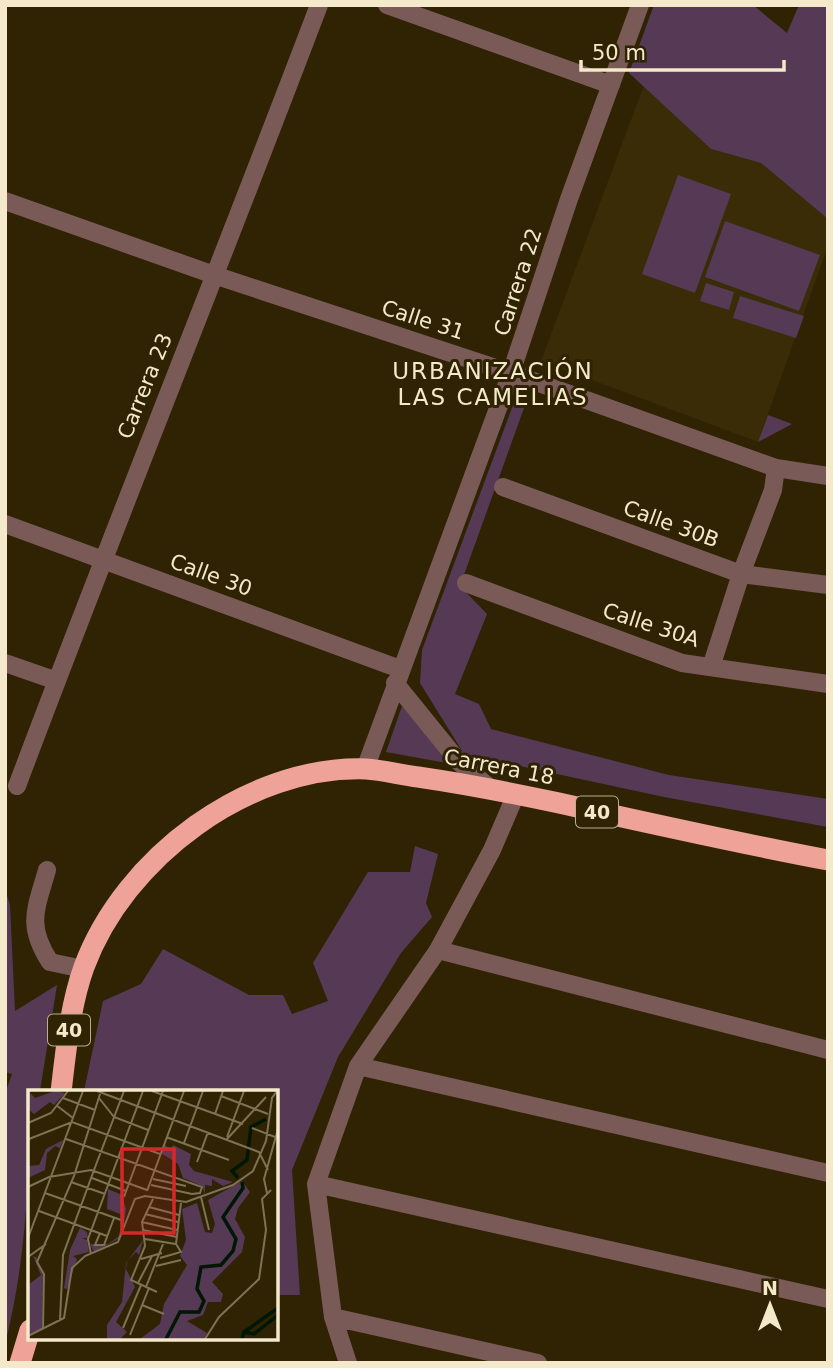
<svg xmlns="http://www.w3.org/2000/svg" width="833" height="1368" viewBox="0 0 833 1368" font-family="'DejaVu Sans',sans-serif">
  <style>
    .built { fill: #392c07 }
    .green { fill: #563955 }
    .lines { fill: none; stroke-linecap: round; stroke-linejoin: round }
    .minor { stroke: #795a56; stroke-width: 18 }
    .highway { stroke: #efa398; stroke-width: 21 }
    .labels { text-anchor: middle; stroke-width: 6; stroke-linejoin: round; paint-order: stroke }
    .shield { fill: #2f2304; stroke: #baae90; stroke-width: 2 }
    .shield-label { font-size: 19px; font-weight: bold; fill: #f5e9cc }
    .street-label { font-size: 21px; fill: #f5e9cc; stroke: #2f2304 }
    .neighbourhood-label { font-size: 23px; letter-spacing: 2px; fill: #f5e9cc; stroke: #2f2304 }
    .inset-river { fill: none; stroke: #001703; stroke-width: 3.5 }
    .inset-road { fill: none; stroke: #7e7254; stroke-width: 2 }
    .view { fill: #d62828; fill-opacity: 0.15; stroke: #d62828; stroke-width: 3.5 }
    .inset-edge { fill: none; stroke: #f5e9cc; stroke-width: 3.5 }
  </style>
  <rect width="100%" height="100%" fill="#2f2304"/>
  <path class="built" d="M644,85l67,64 50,14 67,56v27l-70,196 -217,-81z"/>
  <path class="green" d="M654,5h99l34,28 12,-28h29v214l-67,-56 -50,-14 -82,-76z
    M678,175l53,19 -36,99 -53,-19z
    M725,221l95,34 -21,56 -94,-34z
    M706,283l28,9 -5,18 -29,-9z
    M740,296l64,20 -8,22 -63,-20z
    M519,396l9,1 -68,189 27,28 -32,80 24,10 12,25 178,46 159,24v28l-164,-30 -200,-43 -44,-71 2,-33 94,-253z
    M768,415l24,9 -34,18z
    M402,706l50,58 -66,-12z
    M415,846l23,8 -12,49 6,14 -31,36 -63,104 -46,113 8,125h-23l-1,-203 -192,-1 19,-90 38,-17 22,-35 86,46h34l9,19 36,-13 -15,-38 55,-91h42z
    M5,889l5,16 5,106 42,-26 -17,106 -10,1c0,83 -4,170 -25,252v-250l7,-20 -7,-2z"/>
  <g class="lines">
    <path class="minor" d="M387,5l224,80
      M5,201l212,75 294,97 265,95 52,8
      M503,487l238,87 87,11
      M5,524l395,145
      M466,583l216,80 146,21
      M5,663l52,18
      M711,667l30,-93 32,-84 3,-22
      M395,683l64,79 31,26
      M365,769l146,-396 58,-174 71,-194
      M17,786c98,-261 203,-520 302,-781
      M47,870c-11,39 -21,55 3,92l33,7
      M438,950l390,100
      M358,1066l470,107
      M316,1184l512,115
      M333,1317l205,46
      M348,1363l-15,-46 -17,-133 42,-118 80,-116 54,-100 24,-56"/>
    <path class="highway" d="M61,1092c5,-42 9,-86 23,-125 40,-109 164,-202 282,-198 17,1 35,6 52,8 48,7 94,16 141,26 89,20 179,40 269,57
      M20,1363l10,-33"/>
  </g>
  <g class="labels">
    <g class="shield">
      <rect x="576" y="796.5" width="42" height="31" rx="5"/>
      <rect x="48" y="1014.5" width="42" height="31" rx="5"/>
    </g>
    <g class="shield-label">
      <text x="597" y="819">40</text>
      <text x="69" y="1037">40</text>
    </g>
    <g class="street-label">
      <text transform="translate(518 282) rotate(-72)" y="7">Carrera 22</text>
      <text transform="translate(423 320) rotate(18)" y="7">Calle 31</text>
      <text transform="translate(145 386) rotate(-68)" y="7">Carrera 23</text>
      <text transform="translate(671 524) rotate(20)" y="7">Calle 30B</text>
      <text transform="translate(211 575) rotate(20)" y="7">Calle 30</text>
      <text transform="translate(651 625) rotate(18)" y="7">Calle 30A</text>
      <text transform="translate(499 767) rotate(11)" y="7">Carrera 18</text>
    </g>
    <g class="neighbourhood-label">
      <text x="493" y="379">URBANIZACIÓN<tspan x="493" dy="26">LAS CAMELIAS</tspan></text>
    </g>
  </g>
  <g transform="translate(28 1090)">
    <rect width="250" height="250" fill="#2f2304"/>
    <path d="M0,1l7,7 20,-7 10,2 -11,12 -4,-3 -16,12 -6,-5zM35,50l-3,8 -5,-2 -8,7 -2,17 -17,8v-12l11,-1 7,-16zM136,54l7,6 2,-5 18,9 -2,11 5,6 39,11 -10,4 -11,-7v7l-7,-1v9l-3,-8 -19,-8 -5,-14 -17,-11zM214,91l8,11 -12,16 -3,11 10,18 -3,15 -30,30 11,12 -2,8h-13l-5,13 -16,6 20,12 -3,6h-64l20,-15 4,-20 23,-39 -7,-9 6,-16 -4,-31 15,-6 8,29 7,1 3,-9 -7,-24zM80,99l14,6 4,14 -3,21 -3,8 -26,14 -4,-8h18l10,-7 4,-11 1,-11 -16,-6zM52,138l7,4 1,6h-6l5,2 2,12 -16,4 4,3 -10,30 -3,-1 6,-38zM115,150l-4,15 -3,-3 -9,9 -1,8 9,18 -19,35 11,10 -7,7h-13v-14l15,-23 4,-39zM5,166l4,2 6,17 -1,55 -14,4v-49l13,-10z" fill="#563955"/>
    <path class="inset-river" d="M210,88l-6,-7 15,-11 4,-33 15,-8M216,242l34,-24M138,249l14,-27h19l5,-11 -7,-12 4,-22 20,-2 12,-14 3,-12 -13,-22 20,-29 -1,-6M214,249l2,-7 10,2 24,-19"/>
    <path class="inset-road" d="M69,1l162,61 9,18M124,1l91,33M193,6l47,18M35,8l32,12M71,8l15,19 34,13M28,15l17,13M187,24l8,-23M0,33l23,-10 17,-22M224,38l23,9M138,47l63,23M199,47l17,-46M1,49l43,-17 88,32M38,49l136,48 -2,6 -8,1 -41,-9M199,49l39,-42M156,53l19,-52M169,72l11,-30M66,80l30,-79M64,88l34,13M125,89l33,7M43,92l34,12M0,97l21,-10 42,-7 20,7 32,-86M119,101l37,-100M17,103l76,27M239,103l-3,-14 14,-50M96,107l39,-106M173,107l8,33M125,109l-11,23 3,24 -14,34 26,12M121,117l30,8M11,121l68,25M117,124l33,8M114,132l35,8M115,140l34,7M72,143l-5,12h9l10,-27M0,148l55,-147M117,149l31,5 5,-41M63,164l-3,-15 23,-62 36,13M0,167l18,-13M132,168l21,-6 -5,-8M113,169l21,-6M128,176l25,-6M110,193l14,-27M118,197l17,-43M114,215l22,9M32,230l3,-65 31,-85M95,238l18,-43M15,239l1,-55 -7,-12 37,-86 27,-85M102,245l19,-47M0,246l36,-18 8,-50 13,-12 33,-14 17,-43 10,-3 41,6 47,-17 20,-14 13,-30 6,-43 5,-7M177,249l14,-22 40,-38 7,-49 -4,-31 9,-9"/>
    <path class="view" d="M94,59h52v84h-52z"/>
    <rect width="250" height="250" class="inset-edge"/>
  </g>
  <rect width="833" height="1368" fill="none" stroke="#f5e9cc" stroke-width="14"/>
  <g transform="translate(770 1305)" stroke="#2f2304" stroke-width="5" paint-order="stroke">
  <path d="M0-5L12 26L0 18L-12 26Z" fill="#f5e9cc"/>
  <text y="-10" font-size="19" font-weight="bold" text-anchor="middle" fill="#f5e9cc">N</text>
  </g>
  <path d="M581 60v10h203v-10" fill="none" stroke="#f5e9cc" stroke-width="3.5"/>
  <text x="592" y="60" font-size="21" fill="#f5e9cc" stroke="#2f2304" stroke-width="5" paint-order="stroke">50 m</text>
</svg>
